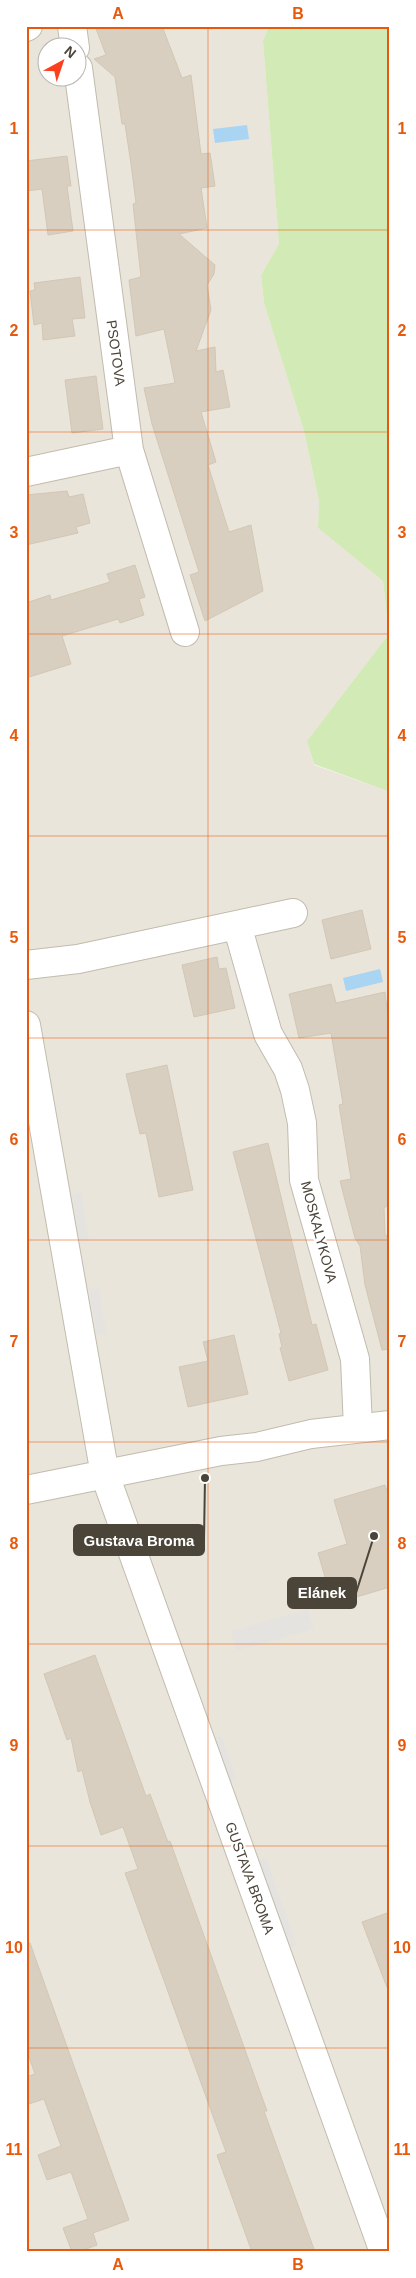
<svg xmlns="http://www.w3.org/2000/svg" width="416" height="2278" viewBox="0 0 416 2278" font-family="Arial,sans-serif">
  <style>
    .residential { fill: #eae5da; fill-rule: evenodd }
    .green { fill: #d2eab5 }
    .parking { fill: #e5e3e0 }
    .water { fill: #a9d4f2 }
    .building { fill: #d8cfc1; stroke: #d3c7b4 }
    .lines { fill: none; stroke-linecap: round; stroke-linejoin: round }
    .minor-casing { stroke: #c2bbae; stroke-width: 30 }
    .minor { stroke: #fff; stroke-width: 28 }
    .grid { fill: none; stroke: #e8590c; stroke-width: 1; stroke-opacity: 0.55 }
    .labels { text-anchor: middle; stroke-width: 4.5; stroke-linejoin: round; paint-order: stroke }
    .street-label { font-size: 14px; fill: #4b4439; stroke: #fff }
    .leader { fill: none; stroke: #4b4439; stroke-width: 2 }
    .callout-dot { fill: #4b4439; stroke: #fff; stroke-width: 2 }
    .callout { fill: #4b4439; stroke: #4b4439; stroke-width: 2 }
    .callout-label { font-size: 15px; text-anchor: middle; font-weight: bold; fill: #fff }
    .neatline { fill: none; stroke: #e8590c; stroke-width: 2 }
    .grid-label { font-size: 16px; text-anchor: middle; font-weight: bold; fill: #e8590c }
  </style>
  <rect width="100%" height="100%" fill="#f6f3ec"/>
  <path class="residential" d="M26,26h243l-6,15 16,203 -18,31 3,28 40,128 15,70 -1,27 65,53 6,53 -82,107 7,24 76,27v1460h-364zM48,48h30v30h-30z"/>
  <path class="green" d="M269,26h121v766l-76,-28 -7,-23 82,-107 -6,-53 -65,-53 1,-27 -15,-70 -40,-128 -3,-28 18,-31 -16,-203z"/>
  <path class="parking" d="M81,1192l8,47 -9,1 -8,-46z
    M99,1288l7,45 -9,2 -8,-46z
    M308,1609l6,20 -78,22 -5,-20z
    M221,1735l16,44 -9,3 -15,-44z
    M266,1858l31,87 -8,3 -32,-87z"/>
  <path class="water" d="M247,125l2,14 -34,4 -2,-14z
    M380,969l3,13 -37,9 -3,-13z"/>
  <path class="building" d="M95,26h67l20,52 9,-3 10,79 9,-1 5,33 -14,2 6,40 -28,6 36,31 -1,9 -7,11 4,25 -15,41 19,-4 1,25 7,-2 7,37 -29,5 15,50 -8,3 21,67 22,-7 12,66 -58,30 -15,-46 9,-3 -47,-148 -8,-36 31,-5 -11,-54 -28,7 -7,-56 12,-3 -8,-73 3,-1 -5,-39 -6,-40h-3l-7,-47 -21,-18 12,-4z
    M67,156l4,30h-4l6,45 -25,4 -6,-46 -16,2v-30z
    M80,277l5,41 -13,1 3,17 -32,4 -1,-17 -8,2 -4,-34 5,-1 -1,-7z
    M96,376l7,53 -31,4 -7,-53z
    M67,491l2,6 14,-3 7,29 -14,4 2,6 -52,12v-50z
    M135,565l10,32 -6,2 5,16 -24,8 -2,-4 -56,17 9,28 -45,14v-75l24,-8 1,5 59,-18 -3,-8z
    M362,910l9,39 -40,10 -9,-39z
    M217,957l2,12 7,-1 9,40 -41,9 -12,-52z
    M331,984l5,19 49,-11 5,42v170l-6,4 1,27 5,2v112l-8,1 -17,-65 -5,-39 -5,-8 -15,-57 11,-2 -12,-74 4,-1 -12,-71 -32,5 -10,-44z
    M167,1065l26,125 -34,7 -13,-64 -6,1 -14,-60z
    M268,1143l44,182 4,-1 12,46 -39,11 -9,-33 2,-1 -3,-13 2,-1 -48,-181z
    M234,1335l14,59 -60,13 -9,-40 29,-6 -5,-19z
    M385,1485l5,15v87l-57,17 -15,-51 29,-9 -13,-44z
    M95,1655l51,141 4,-2 18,48 2,-1 97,270h-3l51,141h-63l-35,-97 9,-3 -101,-279 13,-4 -15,-42 -22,8 -11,-33 -8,-32 -4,2 -7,-34 -4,2 -23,-66z
    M390,1912v78h-2l-26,-68z
    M26,1943h4l99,277 -36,13 4,12 -19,7h-6l-9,-24 25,-9 -17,-47 -24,8 -9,-25 23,-9 -17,-47 -18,6v-28l9,-3 -9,-26z"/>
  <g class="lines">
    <defs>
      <path id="minor" d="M72,26l3,22
        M26,27l2,-1
        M78,68l51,382 56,182
        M26,472l103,-22
        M237,925l31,109 20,35 7,21 7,33 2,57 51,179 3,69
        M26,965l52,-6 215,-46
        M26,1025l79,450 279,777
        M26,1490l195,-39 36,-4 54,-13 79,-9"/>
    </defs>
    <use href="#minor" class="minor-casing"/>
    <use href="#minor" class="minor"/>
  </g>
  <path class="grid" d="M208,26v2226M26,230h364M26,432h364M26,634h364M26,836h364M26,1038h364M26,1240h364M26,1442h364M26,1644h364M26,1846h364M26,2048h364"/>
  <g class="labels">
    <g class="street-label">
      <text transform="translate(116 353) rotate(82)" y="5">PSOTOVA</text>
      <text transform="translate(319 1232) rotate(75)" y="5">MOSKALYKOVA</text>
      <text transform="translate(250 1878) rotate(70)" y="5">GUSTAVA BROMA</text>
    </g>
  </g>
  <path class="leader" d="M205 1478L204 1540M374 1536L356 1593"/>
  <g class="callout-dot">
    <circle cx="205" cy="1478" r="5"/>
    <circle cx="374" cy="1536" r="5"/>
  </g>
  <g class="callout">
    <rect x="74" y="1525" width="130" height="30" rx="5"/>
    <rect x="288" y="1578" width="68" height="30" rx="5"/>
  </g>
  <g class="callout-label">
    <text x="139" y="1546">Gustava Broma</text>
    <text x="322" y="1598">Elánek</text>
  </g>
  <rect width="416" height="2278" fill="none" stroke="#ffffff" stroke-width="55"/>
  <g transform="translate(62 62) rotate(40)"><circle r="24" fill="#ffffff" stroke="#b7b4b0"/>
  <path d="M0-4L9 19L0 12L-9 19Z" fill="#fc3f1d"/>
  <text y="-8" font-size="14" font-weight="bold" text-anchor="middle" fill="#4b4439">N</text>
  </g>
  <rect x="28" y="28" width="360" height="2222" class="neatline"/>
  <g class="grid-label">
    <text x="118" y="19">A</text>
    <text x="298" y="19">B</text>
    <text x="14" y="134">1</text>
    <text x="402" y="134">1</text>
    <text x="14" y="336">2</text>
    <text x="402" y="336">2</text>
    <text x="14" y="538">3</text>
    <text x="402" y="538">3</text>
    <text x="14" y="741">4</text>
    <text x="402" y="741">4</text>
    <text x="14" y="943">5</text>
    <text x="402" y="943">5</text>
    <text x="14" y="1145">6</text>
    <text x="402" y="1145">6</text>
    <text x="14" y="1347">7</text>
    <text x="402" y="1347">7</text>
    <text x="14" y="1549">8</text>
    <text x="402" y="1549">8</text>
    <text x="14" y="1751">9</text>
    <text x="402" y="1751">9</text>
    <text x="14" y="1953">10</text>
    <text x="402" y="1953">10</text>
    <text x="14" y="2155">11</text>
    <text x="402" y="2155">11</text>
    <text x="118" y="2270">A</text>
    <text x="298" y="2270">B</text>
  </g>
</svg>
